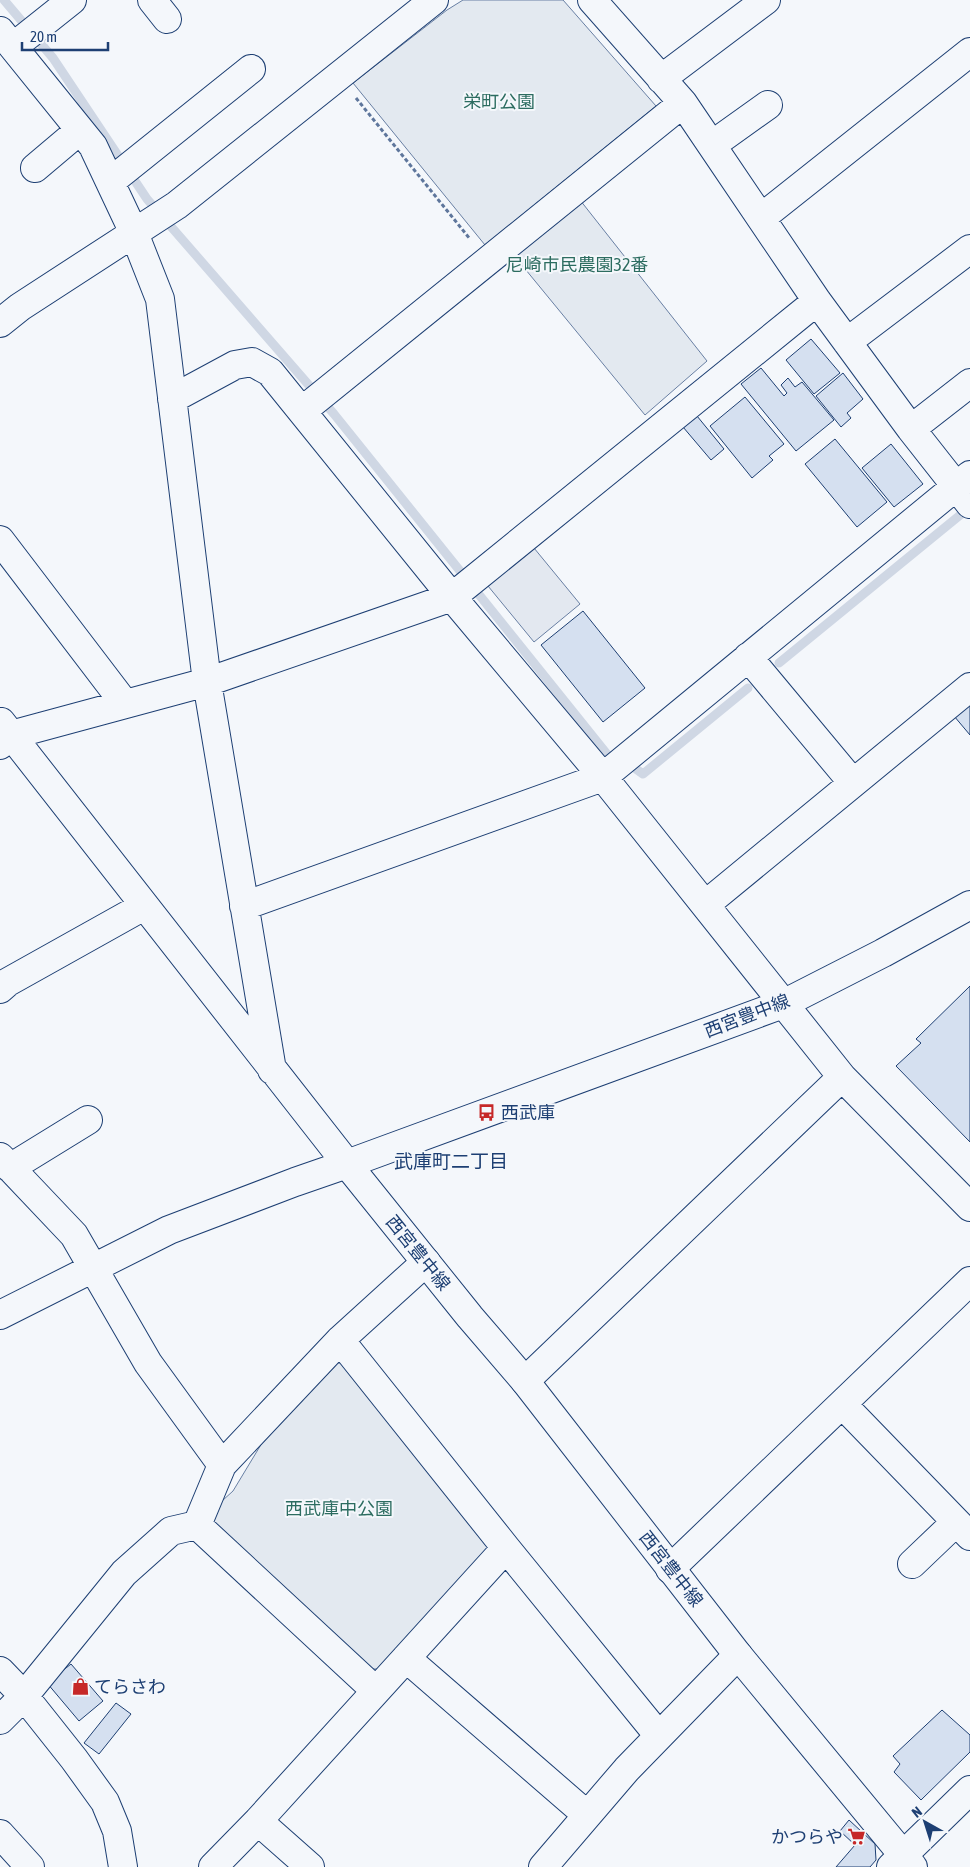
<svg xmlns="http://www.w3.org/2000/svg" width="970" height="1867" viewBox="0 0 970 1867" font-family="'Asap Condensed','Noto Sans JP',sans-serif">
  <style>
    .green { fill: #e3e9f0; stroke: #687fa3 }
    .parking { fill: #e3e8f0; stroke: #687fa3 }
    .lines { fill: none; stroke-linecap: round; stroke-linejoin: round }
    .stream { stroke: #cfd7e4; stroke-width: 9 }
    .building { fill: #d5e0f0; stroke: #1d3f73 }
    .minor-casing { stroke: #1d3f73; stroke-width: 30 }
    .major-casing { stroke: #1d3f73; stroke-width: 30 }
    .path { stroke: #5e769c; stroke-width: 3; stroke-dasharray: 4 2.5; stroke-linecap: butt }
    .minor { stroke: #f4f7fb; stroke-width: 28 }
    .major { stroke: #f4f7fb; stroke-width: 28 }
    .labels { text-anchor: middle; stroke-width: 4; stroke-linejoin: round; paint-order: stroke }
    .park-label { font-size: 18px; fill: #2c6c60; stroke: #f4f7fb }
    .street-label { font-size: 18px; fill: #1d3f73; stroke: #f4f7fb }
    .poi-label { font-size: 18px; fill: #1d3f73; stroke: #f4f7fb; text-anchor: start }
    .neighbourhood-label { font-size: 19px; fill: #1d3f73; stroke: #f4f7fb }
  </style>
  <rect width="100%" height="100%" fill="#f4f7fb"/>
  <path class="green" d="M463,0h100l93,106 -171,139 -132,-162 94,-73z
    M580,200l127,161 -62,54 -133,-162z
    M338,1363h11l141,186 -109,120h-11l-159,-139v-19l22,-20 32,-53z"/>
  <path class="parking" d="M534,548l46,56 -46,38 -46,-56z"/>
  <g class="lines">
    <path class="stream" d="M4,0l49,58 94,141 187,215 273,340
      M779,663l191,-156
      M636,769l7,5 105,-86"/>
  </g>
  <path class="building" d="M811,339l29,34 -26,21 -28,-34z
    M761,368l23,28 3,-3 -6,-8 7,-7 7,9 7,-5 32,38 -38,31 -55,-67z
    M843,373l20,26 -16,14 4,5 -10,9 -25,-31z
    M745,397l39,47 -15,12 4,4 -21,18 -42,-52z
    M697,416l27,33 -13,11 -28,-33z
    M835,439l52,63 -30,25 -52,-63z
    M891,444l32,40 -29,23 -32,-39z
    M583,611l62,77 -42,34 -62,-77z
    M970,703v32l-16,-19z
    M970,986v156l-74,-76 25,-23 -5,-4z
    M71,1664l32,37 -24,20 -32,-38z
    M116,1703l15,11 -32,40 -15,-11z
    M942,1710l28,25v17l-49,48 -27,-28 6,-8 -7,-8z
    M849,1820l26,24 1,16 -6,7h-34l19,-22 -15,-14z"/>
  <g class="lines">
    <defs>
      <path id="minor" d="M152,0l15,19
        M592,0l91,103 134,198 94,128 59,75
        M0,31l93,115 41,87 26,66 47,383 65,388
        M13,47l59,-47
        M661,79l105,-79
        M712,145l56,-40
        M35,168l45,-38
        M110,182l141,-113
        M761,218l209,-166
        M0,323l20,-16 157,-102 257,-205
        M847,342l123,-93
        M172,399l63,-34 17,-3 18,10 182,225 151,180 239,300 128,130
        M302,411l381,-308
        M911,429l59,-46
        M0,540l125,164
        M748,657l105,126
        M0,745l11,-10 196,-53 245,-85 365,-296
        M705,905l265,-218
        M244,906l359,-129 367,-302
        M0,989l8,-7 136,-76
        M0,1157l74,78 74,128 74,102
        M10,1168l78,-48
        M0,1315l169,-85 126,-48 52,-18 -346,-442
        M340,1340l166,208 153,188
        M525,1381l317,-304
        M842,1404l128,132
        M197,1525l179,166
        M912,1564l44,-42
        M670,1569l300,-288
        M406,1658l181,157
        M0,1671l24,25 50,63 31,43 12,29 6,36
        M0,1720l24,-24 100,-123 47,-42 26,-6 25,-60 118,-125 86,-78
        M258,1821l52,46
        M0,1834l30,33
        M213,1867l45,-46 248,-273
        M543,1867l84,-98 111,-114
        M891,1867l79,-77"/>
      <path id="major" d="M913,1867l-175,-212 -213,-274 -55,-64 -123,-153 436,-160 100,-51 87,-48"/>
    </defs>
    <use href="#minor" class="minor-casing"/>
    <use href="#major" class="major-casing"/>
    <path class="path" d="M356,98l114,141"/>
    <use href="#minor" class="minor"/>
    <use href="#major" class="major"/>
  </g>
  <defs>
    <symbol id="bus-bare" viewBox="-9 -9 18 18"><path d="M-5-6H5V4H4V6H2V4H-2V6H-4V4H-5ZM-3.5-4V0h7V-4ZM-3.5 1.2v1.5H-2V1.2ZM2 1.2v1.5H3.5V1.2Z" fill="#c62828" stroke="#f4f7fb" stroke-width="2.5" paint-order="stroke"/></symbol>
    <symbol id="shop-bare" viewBox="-9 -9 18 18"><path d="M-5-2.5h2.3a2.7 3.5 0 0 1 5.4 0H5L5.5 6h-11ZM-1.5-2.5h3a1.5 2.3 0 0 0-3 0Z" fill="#c62828" stroke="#f4f7fb" stroke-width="2.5" paint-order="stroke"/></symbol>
    <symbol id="supermarket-bare" viewBox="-9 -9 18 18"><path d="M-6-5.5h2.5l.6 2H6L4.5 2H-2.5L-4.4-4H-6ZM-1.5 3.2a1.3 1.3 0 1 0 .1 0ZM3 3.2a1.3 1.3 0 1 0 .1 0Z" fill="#c62828" stroke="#f4f7fb" stroke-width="2.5" paint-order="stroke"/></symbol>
  </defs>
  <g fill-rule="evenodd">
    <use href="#bus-bare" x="474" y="1100" width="25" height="25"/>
    <use href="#shop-bare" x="68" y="1674" width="25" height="25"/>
    <use href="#supermarket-bare" x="844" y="1824" width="25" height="25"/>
  </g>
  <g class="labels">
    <g class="park-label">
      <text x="499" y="108">栄町公園</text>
      <text x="577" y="271">尼崎市民農園32番</text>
      <text x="339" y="1515">西武庫中公園</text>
    </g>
    <g class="street-label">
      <text transform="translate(747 1016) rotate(-21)" y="6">西宮豊中線</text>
      <text transform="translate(418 1253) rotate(51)" y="6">西宮豊中線</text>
      <text transform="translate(671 1569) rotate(52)" y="6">西宮豊中線</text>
    </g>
    <g class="poi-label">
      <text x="501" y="1119">西武庫</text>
      <text x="94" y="1693">てらさわ</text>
      <text x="843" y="1843" text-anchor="end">かつらや</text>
    </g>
    <g class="neighbourhood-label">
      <text x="451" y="1168">武庫町二丁目</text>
    </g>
  </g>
  <g transform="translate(925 1822) rotate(321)" stroke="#f4f7fb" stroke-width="4" paint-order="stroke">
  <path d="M0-4L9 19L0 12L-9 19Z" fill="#1d3f73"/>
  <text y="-8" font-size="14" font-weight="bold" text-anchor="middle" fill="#1d3f73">N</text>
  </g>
  <path d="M22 42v8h86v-8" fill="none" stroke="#1d3f73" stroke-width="2.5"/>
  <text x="30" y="42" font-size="15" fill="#1d3f73" stroke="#f4f7fb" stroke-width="4" paint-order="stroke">20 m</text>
</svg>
